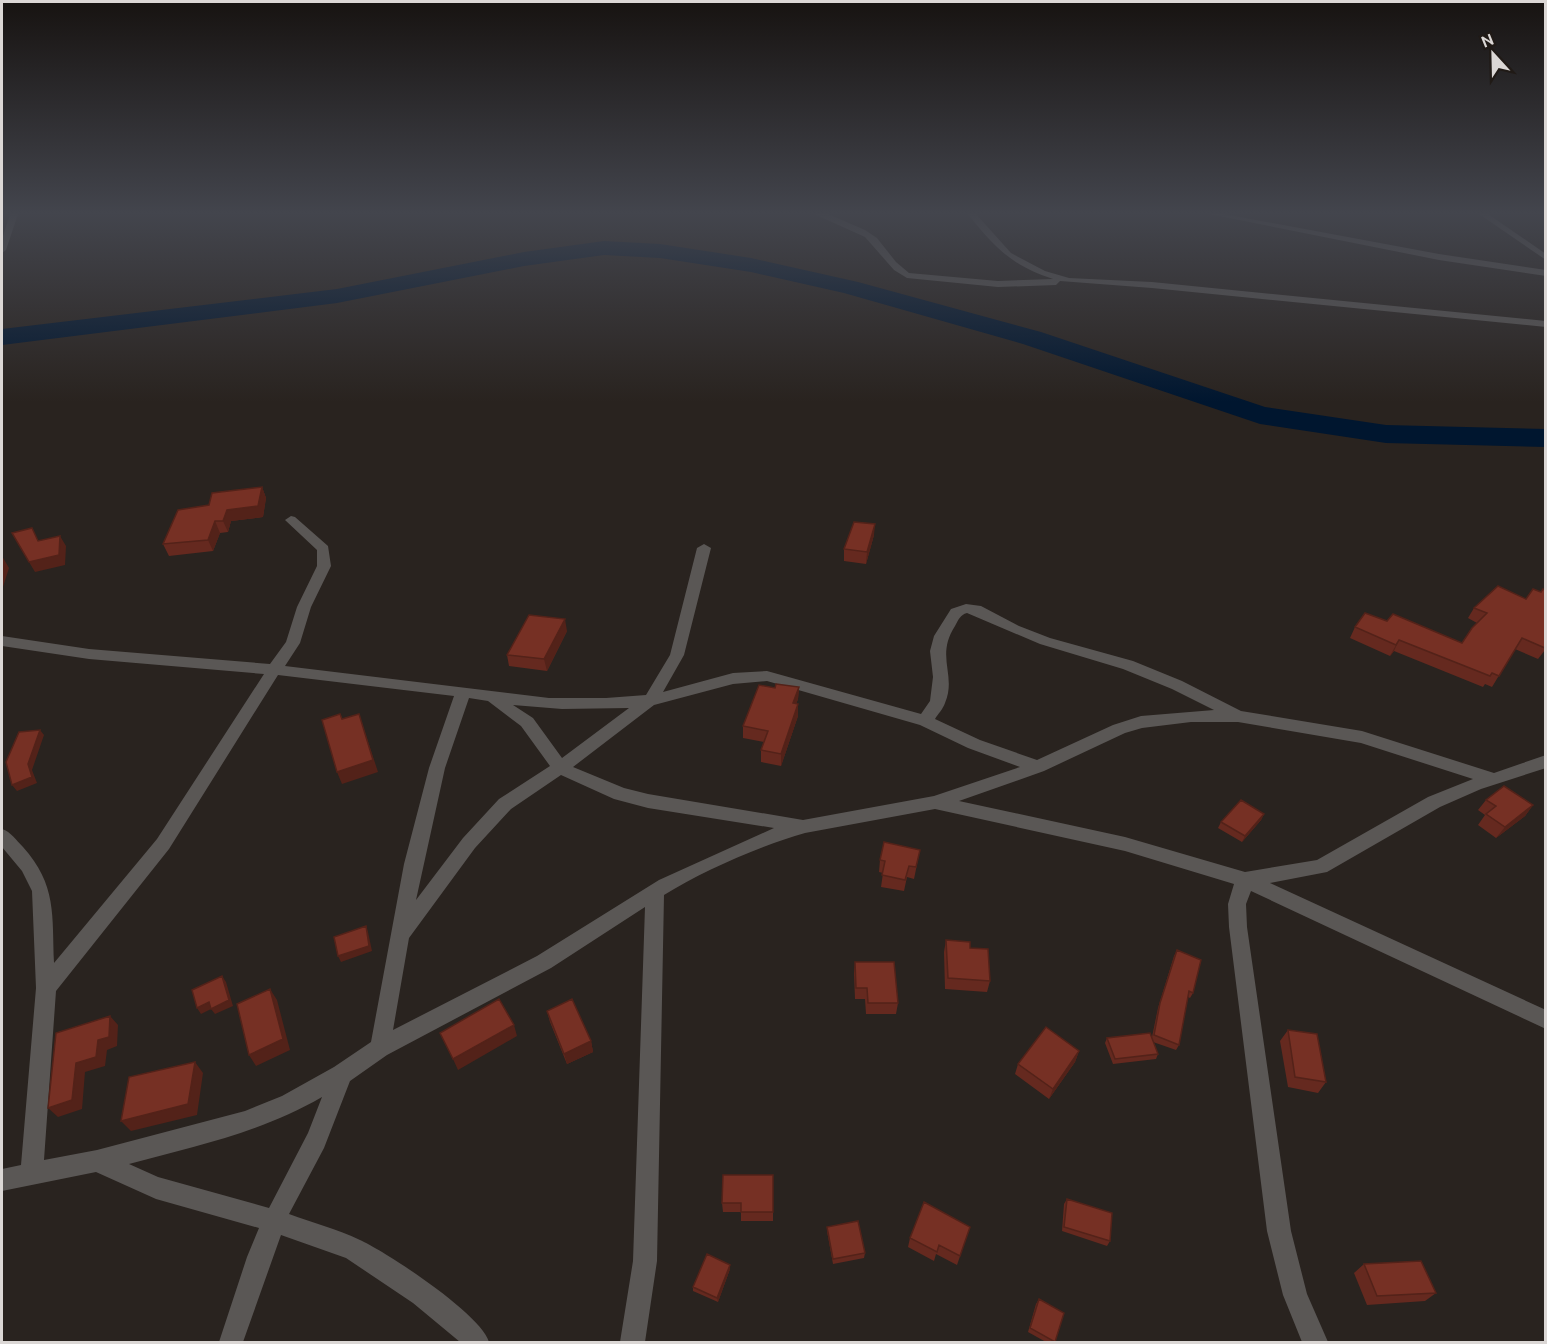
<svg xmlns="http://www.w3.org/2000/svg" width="1547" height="1344" viewBox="0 0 1547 1344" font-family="Ubuntu,sans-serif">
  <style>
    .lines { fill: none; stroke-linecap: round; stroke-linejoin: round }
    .river { fill: #00162f; fill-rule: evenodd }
    .minor { fill: #5a5755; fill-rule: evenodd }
    .wall { fill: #65291f }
    .shaded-wall { fill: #532219 }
    .building { fill: #763024; stroke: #532219; stroke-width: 1.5 }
  </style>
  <rect width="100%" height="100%" fill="#29231f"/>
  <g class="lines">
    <path class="river" d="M604,241l56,3 91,14 107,24 183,50 224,75 121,18 160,4v18l-160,-4 -126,-19 -237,-80 -179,-51 -93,-21 -91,-14 -56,-3 -80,11 -187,37 -335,42v-16l335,-40 187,-37z"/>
    <path class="minor" d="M10,214h8l-12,36 -4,3v-14z
      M814,214h14l37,16 12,8 19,24 13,11 89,8 55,-2c-41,-13 -59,-32 -85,-65h8l35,39 34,18 24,7 83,4 394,39v6l-394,-39 -92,-7 -4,4 -58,2 -91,-9 -13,-8 -29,-33z
      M1209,214h15l215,40 107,16v6l-107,-16z
      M1479,214h9l58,40v6z
      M291,516l4,1 33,29 3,20 -20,41 -11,36 -15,23 264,32h57l40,-3 24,-40 27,-107 7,-4 7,4 -27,107 -21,37 70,-19 34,-2 154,43 9,-13 3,-24 -3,-26 4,-15 17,-27 15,-5 15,2 38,20 31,12 83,23 49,20 59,30 121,20 132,42 52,-18v13l-65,21 -41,18 -113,65 -57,11 276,127v19l-295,-138 -5,13 1,23 44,304 16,63 21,48h-26l-19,-47 -16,-64 -38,-304 -1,-23 6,-20 -109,-33 -190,-42 -130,24c-43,12 -103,38 -141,62l-7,366 -12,81h-25l13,-81 12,-354 -94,61 -164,87 -37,26 -26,67 -35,66c24,9 48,15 71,26 28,13 121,74 129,102h-29l-47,-39 -67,-45 -65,-23 -38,107h-24l28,-85 12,-29 -103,-29 -60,-27 -94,19v-22l19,-4 15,-177 -4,-97 -10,-20 -20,-24v-18c9,3 14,11 21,18 34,38 29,68 31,116l103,-124 107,-165 -175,-15 -87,-13v-10l87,13 181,15 16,-22 11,-35 20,-41v-16l-32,-30zM967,613l73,31 83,25 49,20 42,21 -73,6 -28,9 -76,35 -57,-20 -45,-21c3,-5 8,-10 10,-16 12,-28 -10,-46 10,-77 4,-7 5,-11 12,-13zM278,675l176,21 -25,72 -25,96 -33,178 -37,25 -52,29 -37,15 -148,39 -53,10 12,-169 113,-142zM767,681l153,44 48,23 52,19 -86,29 -131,24 -155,-26 -24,-6 -51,-21 81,-62 79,-21zM469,698l19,3 33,25 29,40 -51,33 -36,39 -47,62 29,-132zM513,705l49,4 67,-1 -67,50 -29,-40zM1191,722h47l123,21 112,36 -45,18 -111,63 -72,12 -120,-35 -166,-36 85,-30 81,-38 17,-5zM561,775l53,24 34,9 126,20 -115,52 -122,76 -144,74 16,-92 66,-90 36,-39zM322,1097l-14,36 -39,75 -111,-31 -29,-13c67,-18 133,-32 193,-67z"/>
  </g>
  <path class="wall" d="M262,487l4,11 -3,19 -32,4 -3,11 -8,1 -7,18 -44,5 -6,-12 46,-39z
    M874,535l-8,29 -22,-3v-12z
    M1526,599l19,51 -7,9 -23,-10 -23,38 -7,-3 -2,3 -89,-36 -4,5 -40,-18 5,-11 32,-6 75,22 15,-20 -9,-5 6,-10z
    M567,631l-20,40 -38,-5 -2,-11z
    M799,687l-1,12 -2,5 2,12 -17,50 -20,-4v-12l3,-8 -21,-4v-12l32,-38z
    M1486,800l47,5 -8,11 -29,22 -18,-13 7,-10 -7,-5z
    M1264,814l-3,6 -19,22 -24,-14 3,-6z
    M920,850l-6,29 -7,-2 -3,14 -23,-4 2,-14 -4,-1 1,-12z
    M946,940l24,8 20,33 -3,11 -42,-3 -1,-37z
    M1177,950l16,43 -3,5 -2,-1 -9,48 -3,5 -23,-8 5,12 -2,5 -43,5 -8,-21 2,-5 45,-1 6,-29 16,-52z
    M855,962l43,41 -2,11h-30l-1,-15h-10l-1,-26z
    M547,1011l44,30 2,11 -26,12 -17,-42z
    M1288,1030l38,52 -8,11 -30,-6 -8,-46z
    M1079,1051l-4,11 -26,37 -34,-25 3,-10z
    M773,1175v46h-32v-9h-18l-1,-9z
    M1067,1199l43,42 -3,5 -45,-15 2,-27z
    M827,1227l38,26 -1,5 -31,6 -6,-33z
    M970,1227l-13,38 -21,-11 -2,7 -26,-14 2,-9z
    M1364,1264l72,29 -11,8 -58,4 -13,-32z
    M730,1269l-12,33 -25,-11v-4z
    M1039,1299l16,43h-9l-18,-10 8,-28z"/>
  <path class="shaded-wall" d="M262,487l4,11 -3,19 -32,4 -3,11 -5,-11 4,-11z
    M215,521l5,12 -7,18 -5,-11z
    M875,524l-1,11 -8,29 1,-12z
    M60,536l6,10 -1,19 -30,7 -6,-10z
    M2,556l7,12 -7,22z
    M565,619l2,12 -20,40 -3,-12z
    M1399,640l-5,11 -4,5 6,-11z
    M799,687l-1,12 -6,16 1,-12z
    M798,704v12l-17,50v-12z
    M359,714l19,58 -36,12 -5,-12z
    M40,730l4,5 -12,35 5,13 -20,8 -5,-6 16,-21z
    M1533,805l-8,11 -29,22 9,-11z
    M1264,814l-3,6 -19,22 3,-6z
    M366,926l2,6 4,19 -31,11 -3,-6z
    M222,976l4,6 7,24 -18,8 -4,-5 -10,5 -4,-6z
    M270,989l7,11 13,50 -34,16 -7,-11z
    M110,1016l8,9 -1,21 -10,4 -2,16 -20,6 -3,37 -24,8 -10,-9 28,-45 22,-23z
    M514,1025l3,11 -59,34 -5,-11z
    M591,1041l2,11 -26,12 -3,-10z
    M1079,1051l-4,11 -26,37 4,-10z
    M195,1062l8,11 -6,42 -66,16 -10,-10z
    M730,1265v4l-12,33 -1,-4z"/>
  <path class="building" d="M262,487l-4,19 -31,4 -4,11h-8l-7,19 -45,4 15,-34 31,-5 3,-12z
    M854,522l21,2 -8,28 -23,-3z
    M32,528l6,13 22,-5 -1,19 -30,7 -17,-29z
    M1498,586l28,13 7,-10 8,3 2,-3 2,1v58l-23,-10 -23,38 -7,-3 -2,3 -91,-36 -3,5 -41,-18 10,-14 22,8 6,-7 69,29 10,-15 15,-15 -13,-5z
    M529,615l36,4 -21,40 -37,-4z
    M776,684l23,3 -6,16 5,1 -17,50 -20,-4 7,-19 -25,-5 16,-41 16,3z
    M340,714l2,5 17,-5 14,46 -36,12 -15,-52z
    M40,730l-12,34 4,13 -20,8 -6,-23 13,-30z
    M1504,786l29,19 -28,22 -19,-13 10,-8 -10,-6z
    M1241,800l23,14 -19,22 -24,-14z
    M884,842l36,8 -4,17 -7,-1 -4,14 -23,-5 3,-14 -5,-1z
    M366,926l3,20 -31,10 -4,-19z
    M946,940l24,2v6l18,1 2,32 -42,-3z
    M1177,950l24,10 -8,33 -4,-2 -10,54 -25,-10 6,-32z
    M855,962h39l4,41h-30l-1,-15h-11z
    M222,976l7,24 -18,9 -2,-7 -12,6 -5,-18z
    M270,989l13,50 -34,16 -12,-51z
    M499,999l15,26 -61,34 -13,-26z
    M572,999l19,42 -27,13 -17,-43z
    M110,1016l-1,21 -11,3 -2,17 -20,6 -4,37 -24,8 8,-75z
    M1046,1027l33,24 -26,38 -35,-25z
    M1288,1030l29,4 9,48 -31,-5z
    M1150,1033l8,21 -43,5 -8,-21z
    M195,1062l-7,42 -67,17 8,-44z
    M723,1175h50v37h-32v-9h-19z
    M1067,1199l45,14 -2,28 -46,-14z
    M924,1202l46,25 -10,29 -21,-11 -2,7 -27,-14z
    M858,1221l7,32 -32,6 -6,-32z
    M707,1254l23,11 -13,33 -24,-11z
    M1421,1261l15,32 -59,3 -13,-32z
    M1039,1299l25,14 -9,29 -25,-14z"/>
  <linearGradient id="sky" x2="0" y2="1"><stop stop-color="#171311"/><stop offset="0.53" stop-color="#43454d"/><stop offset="1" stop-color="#43454d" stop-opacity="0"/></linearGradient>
  <rect width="1547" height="402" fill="url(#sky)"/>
  <rect width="1547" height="1344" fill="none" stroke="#dbd7d5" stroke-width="6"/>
  <g transform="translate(1493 54) rotate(338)" stroke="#201a16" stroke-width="4.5" paint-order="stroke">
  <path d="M0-4.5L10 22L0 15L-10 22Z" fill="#dbd7d5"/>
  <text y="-9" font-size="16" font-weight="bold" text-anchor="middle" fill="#dbd7d5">N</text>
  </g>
</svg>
